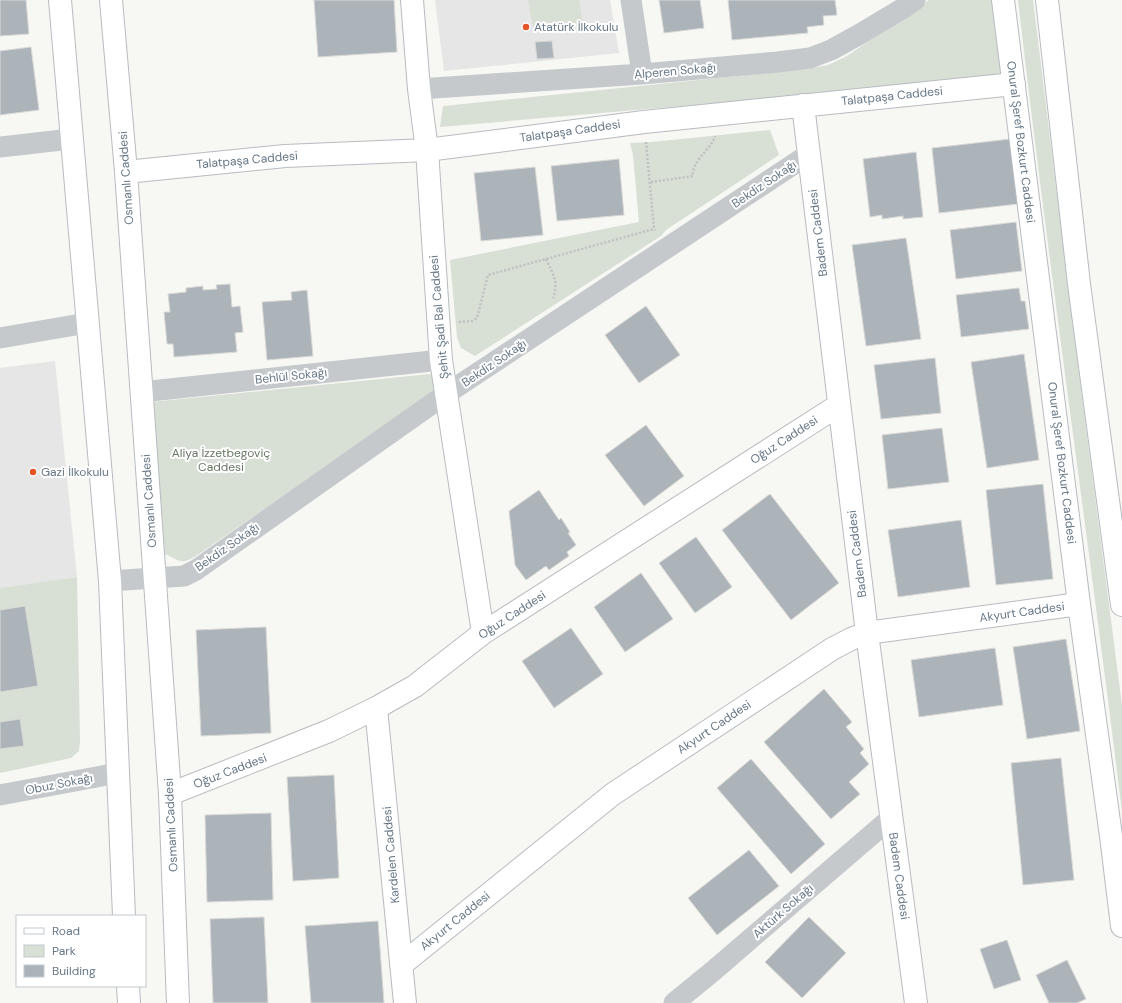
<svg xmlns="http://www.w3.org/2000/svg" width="1122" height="1003" viewBox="0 0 1122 1003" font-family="'DM Sans',sans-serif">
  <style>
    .built { fill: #e5e6e5 }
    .green { fill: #d8dfd5 }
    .building { fill: #acb4b9; stroke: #d9d9d7 }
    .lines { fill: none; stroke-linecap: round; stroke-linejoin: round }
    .secondary-casing { stroke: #b7bcc1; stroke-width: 24 }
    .path { stroke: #bfc1c3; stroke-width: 2.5; stroke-dasharray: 2 2; stroke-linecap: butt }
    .street { stroke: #c5c9cc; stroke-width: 21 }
    .secondary { stroke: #fff; stroke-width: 22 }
    .poi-dot { fill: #e55426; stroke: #fff; stroke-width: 1.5 }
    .labels { text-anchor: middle; stroke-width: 4; stroke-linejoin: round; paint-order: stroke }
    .poi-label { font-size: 12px; fill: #667786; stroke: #fff; text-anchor: start }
    .street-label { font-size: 12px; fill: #667786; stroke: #fff }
    .park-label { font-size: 12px; fill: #657861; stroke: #fff }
  </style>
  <rect width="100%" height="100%" fill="#f7f7f4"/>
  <path class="built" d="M435,0h175l9,53 -175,18z
    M55,361l22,216 -77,11v-220z"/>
  <path class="green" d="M528,0h51l4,24 -49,8z
    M929,0h66l11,73 -28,4 -110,13 -428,37 3,-21 364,-37 21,-4 19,-9z
    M1018,0h15l46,373 43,332v107c-33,-271 -73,-541 -104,-812z
    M770,130l9,25 -113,75 -5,6 -186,120 -14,-8 -4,-11 -7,-77 189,-38 -6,-67 -3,-12 22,-1z
    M430,374l4,3 3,10 -4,6 -237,163c-15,9 -16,5 -31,-2l-14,-152z
    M77,577l3,164 -1,10 -8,7 -71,15v-185z"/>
  <path class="building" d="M0,0h26l3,34 -29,2z
    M314,0h80l3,52 -79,5z
    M659,0h41l4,28 -40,5z
    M728,0h107l2,15 -14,1 1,9 -17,2 1,6 -76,7z
    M552,41l2,17 -17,1 -2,-17z
    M31,47l8,63 -39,5v-64z
    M1019,138l8,65 -88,10 -7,-65z
    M916,152l7,65 -20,2v-3l-21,3v-4l-12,2 -7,-58z
    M619,159l5,56 -67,6 -6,-55z
    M535,167l8,68 -62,6 -7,-68z
    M1016,222l6,49 -66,8 -6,-49z
    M906,238l15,101 -55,7 -14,-101z
    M230,284l2,23 8,-1 3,26 -8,1 2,19 -63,5 -1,-13h-6l-3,-32h6l-2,-18 18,-2v-4l17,-2v4l14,-1 -1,-4z
    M1019,288l2,13h4l4,28 -68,8 -5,-42z
    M307,290l6,66 -46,4 -5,-58 30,-2 -1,-8z
    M646,306l34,49 -41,28 -34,-48z
    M1024,354l15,106 -52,8 -16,-106z
    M935,358l6,55 -60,6 -7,-54z
    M646,425l38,51 -40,30 -39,-51z
    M942,428l7,54 -61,7 -6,-54z
    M1043,484l10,95 -57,6 -10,-95z
    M539,490l20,30 2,-2 9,14 -2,1 8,12 -9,7 2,4 -20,14 -3,-4 -20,14 -11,-15 -6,-54z
    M770,494l69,89 -48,37 -69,-90z
    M961,520l9,67 -72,10 -10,-67z
    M696,537l36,50 -37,26 -36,-50z
    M641,573l32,46 -48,33 -31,-45z
    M25,606l13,80 -38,6v-82z
    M266,627l5,106 -70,3 -5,-106z
    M571,628l32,46 -49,34 -32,-47z
    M1066,639l14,92 -53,8 -14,-92z
    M995,648l8,57 -84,12 -8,-57z
    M824,689l28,33 -6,5 18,22 -4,4 9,11 -20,18 11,12 -29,25 -67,-77z
    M20,719l4,27 -24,3v-27z
    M1061,758l13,122 -51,5 -12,-122z
    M751,759l74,85 -34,30 -74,-86z
    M334,775l5,103 -46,3 -6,-104z
    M271,813l2,87 -66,2 -2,-87z
    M749,850l30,36 -62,49 -29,-37z
    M264,917l4,86h-55l-3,-84z
    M809,917l37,36 -44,45 -37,-36z
    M378,921l6,82h-73l-6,-77z
    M1007,940l14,40 -27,9 -14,-40z
    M1067,960l19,39 -9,4h-28l-13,-28z"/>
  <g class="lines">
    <defs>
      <path id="secondary" d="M60,0l50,581 14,335
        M111,0l15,172 44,622 8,209
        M412,0l7,89 8,61 14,210 42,273
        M1003,0l76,604 32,232 11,90
        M1047,0l32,284 43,321
        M803,105l64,528 49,370
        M126,172l159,-16 142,-6 217,-28 370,-38
        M376,708l29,295
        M170,794l159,-63 47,-23 39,-22 68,-53 356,-228
        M401,965l212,-171 219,-145 19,-10 16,-6 212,-29
        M128,986l1,17"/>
    </defs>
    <use href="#secondary" class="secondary-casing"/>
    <path class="path" d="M646,142l8,87
      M651,182l42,-6c-1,-17 17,-24 22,-40
      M546,259c7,15 13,23 7,39
      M459,322l13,-1 5,-3 11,-43 166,-46 1,1"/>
    <path class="street" d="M631,0l11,74
      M419,89l223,-15 136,-12 32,-4 21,-8 29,-16 45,-27 10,-7
      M0,147l71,-8
      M0,338l87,-15
      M141,392l300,-32
      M110,581l74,-5 12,-6 250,-176 363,-240
      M0,795l118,-22
      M674,1003l38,-31 179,-154"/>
    <use href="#secondary" class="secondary"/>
  </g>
  <g class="poi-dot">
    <circle cx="526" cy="27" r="4"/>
    <circle cx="33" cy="472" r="4"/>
  </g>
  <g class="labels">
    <g class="poi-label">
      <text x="534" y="31">Atatürk İlkokulu</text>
      <text x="41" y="476">Gazi İlkokulu</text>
    </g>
    <g class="street-label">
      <text transform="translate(675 71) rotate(-5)" y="4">Alperen Sokağı</text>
      <text transform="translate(892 96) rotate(-6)" y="4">Talatpaşa Caddesi</text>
      <text transform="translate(570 131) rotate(-8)" y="4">Talatpaşa Caddesi</text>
      <text transform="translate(1021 142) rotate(83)" y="4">Onural Şeref Bozkurt Caddesi</text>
      <text transform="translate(247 160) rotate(-5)" y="4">Talatpaşa Caddesi</text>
      <text transform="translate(126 178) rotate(-94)" y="4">Osmanlı Caddesi</text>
      <text transform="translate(764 184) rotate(-34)" y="4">Bekdiz Sokağı</text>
      <text transform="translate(818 233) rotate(-97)" y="4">Badem Caddesi</text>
      <text transform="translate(439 317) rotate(-95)" y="4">Şehit Şadi Bal Caddesi</text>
      <text transform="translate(494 363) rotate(-34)" y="4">Bekdiz Sokağı</text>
      <text transform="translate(291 376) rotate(-6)" y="4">Behlül Sokağı</text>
      <text transform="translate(784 440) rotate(-33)" y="4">Oğuz Caddesi</text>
      <text transform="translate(1062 463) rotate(83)" y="4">Onural Şeref Bozkurt Caddesi</text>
      <text transform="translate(149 501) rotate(-94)" y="4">Osmanlı Caddesi</text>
      <text transform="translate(227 547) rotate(-35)" y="4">Bekdiz Sokağı</text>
      <text transform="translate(857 554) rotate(-97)" y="4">Badem Caddesi</text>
      <text transform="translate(1022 612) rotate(-8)" y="4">Akyurt Caddesi</text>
      <text transform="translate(512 615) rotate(-33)" y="4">Oğuz Caddesi</text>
      <text transform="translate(714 727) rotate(-34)" y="4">Akyurt Caddesi</text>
      <text transform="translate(230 771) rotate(-21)" y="4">Oğuz Caddesi</text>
      <text transform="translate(59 784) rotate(-11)" y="4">Obuz Sokağı</text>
      <text transform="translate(171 825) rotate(-93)" y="4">Osmanlı Caddesi</text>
      <text transform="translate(391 855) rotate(-95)" y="4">Kardelen Caddesi</text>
      <text transform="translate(899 876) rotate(82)" y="4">Badem Caddesi</text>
      <text transform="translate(783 911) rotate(-41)" y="4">Aktürk Sokağı</text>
      <text transform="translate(455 921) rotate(-39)" y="4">Akyurt Caddesi</text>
    </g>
    <g class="park-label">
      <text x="221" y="457">Aliya İzzetbegoviç<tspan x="221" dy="14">Caddesi</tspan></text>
    </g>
  </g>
  <rect x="16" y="915" width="130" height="72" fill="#ffffff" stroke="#c2c9cf"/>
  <rect x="24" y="928" width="20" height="6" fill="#ffffff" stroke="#c2c9cf"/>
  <text x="52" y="935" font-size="12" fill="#667786">Road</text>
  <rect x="24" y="945" width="20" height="12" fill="#d8dfd5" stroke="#c2c9cf"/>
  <text x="52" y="955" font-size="12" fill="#667786">Park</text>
  <rect x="24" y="965" width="20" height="12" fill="#acb4b9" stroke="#c2c9cf"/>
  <text x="52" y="975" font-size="12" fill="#667786">Building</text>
</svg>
